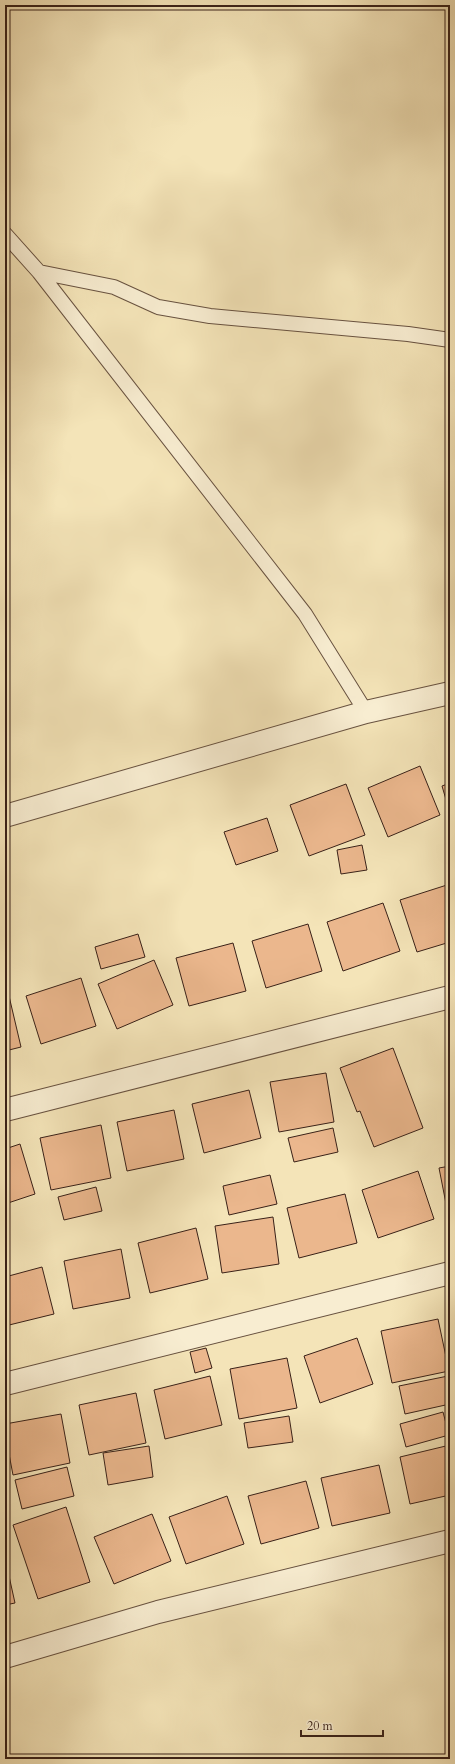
<svg xmlns="http://www.w3.org/2000/svg" width="455" height="1764" viewBox="0 0 455 1764" font-family="Cardo,serif">
  <style>
    .building { fill: #ebb78d; stroke: #392118 }
    .lines { fill: none; stroke-linecap: round; stroke-linejoin: round }
    .service-casing { stroke: #685240; stroke-width: 16 }
    .minor-casing { stroke: #685240; stroke-width: 24 }
    .service { stroke: #f8edd1; stroke-width: 14 }
    .minor { stroke: #f8edd1; stroke-width: 22 }
  </style>
  <rect width="100%" height="100%" fill="#f4e4b8"/>
  <filter id="stains"><feTurbulence type="fractalNoise" baseFrequency=".005" numOctaves="4"/><feColorMatrix values="0 0 0 0 .2 0 0 0 0 .09 0 0 0 0 .02 0 0 0 .5 -.17"/></filter>
  <radialGradient id="worn" r=".72"><stop offset=".6" stop-color="#630" stop-opacity="0"/><stop offset="1" stop-color="#630" stop-opacity=".3"/></radialGradient>
  <path class="building" d="M420,766l20,49 -52,22 -20,-49z
    M450,783v19l-3,1 -5,-17z
    M346,784l19,51 -56,21 -19,-51z
    M267,818l11,33 -42,14 -12,-33z
    M362,845l5,25 -26,4 -4,-24z
    M450,884v58l-33,10 -17,-52z
    M383,903l17,48 -57,20 -16,-49z
    M308,924l14,47 -56,17 -14,-47z
    M138,934l7,23 -44,12 -6,-22z
    M233,943l13,48 -57,15 -13,-48z
    M154,960l19,45 -56,24 -19,-45z
    M81,978l15,48 -55,18 -15,-48z
    M9,996l12,51 -16,4v-54z
    M393,1048l30,80 -49,19 -14,-36 -3,1 -17,-44z
    M326,1073l8,49 -55,10 -9,-50z
    M249,1090l12,48 -57,15 -12,-49z
    M174,1110l10,49 -57,12 -10,-49z
    M101,1125l10,53 -60,12 -11,-52z
    M333,1128l5,24 -44,10 -6,-24z
    M20,1144l15,50 -30,10v-55z
    M450,1166v53h-1l-10,-51z
    M418,1171l16,48 -56,19 -16,-48z
    M270,1175l7,29 -48,11 -6,-29z
    M96,1187l6,24 -38,9 -6,-23z
    M345,1194l12,49 -58,15 -12,-50z
    M273,1217l6,47 -57,9 -7,-47z
    M196,1228l12,51 -58,14 -12,-50z
    M121,1249l9,49 -57,11 -9,-48z
    M42,1267l12,47 -49,12v-49z
    M438,1319l11,52 -57,12 -11,-52z
    M357,1338l16,46 -53,19 -16,-47z
    M206,1348l6,20 -17,5 -5,-21z
    M287,1358l10,50 -58,11 -9,-50z
    M210,1376l12,49 -57,14 -11,-49z
    M448,1376l2,10v18l-45,10 -6,-28z
    M136,1393l10,50 -57,12 -10,-50z
    M443,1412l6,23 -43,12 -6,-23z
    M61,1414l9,49 -57,12 -8,-42v-9z
    M289,1416l4,26 -45,6 -4,-25z
    M450,1445v50l-40,9 -10,-47z
    M149,1446l4,31 -45,8 -5,-32z
    M379,1465l11,48 -58,13 -11,-48z
    M67,1467l7,29 -52,13 -7,-29z
    M306,1481l13,47 -58,16 -13,-48z
    M227,1496l17,48 -58,20 -17,-47z
    M66,1507l24,75 -52,17 -25,-74z
    M152,1514l19,47 -57,23 -20,-47z
    M5,1558l10,45 -10,2z"/>
  <g class="lines">
    <defs>
      <path id="service" d="M5,234l34,38 266,342 61,98
        M39,272l75,15 44,20 52,9 198,18 42,6"/>
      <path id="minor" d="M5,816l361,-104 84,-19
        M5,1110l445,-113
        M5,1384l445,-111
        M5,1657l153,-45 292,-71"/>
    </defs>
    <use href="#service" class="service-casing"/>
    <use href="#minor" class="minor-casing"/>
    <use href="#service" class="service"/>
    <use href="#minor" class="minor"/>
  </g>
  <rect width="455" height="1764" fill="none" stroke="#f4e4b8" stroke-width="20"/>
  <rect x="6" y="6" width="443" height="1752" fill="none" stroke="#392118" stroke-width="2"/>
  <rect x="10" y="10" width="435" height="1744" fill="none" stroke="#392118"/>
  <path d="M301 1730v6h82v-6" fill="none" stroke="#392118" stroke-width="2"/>
  <text x="307" y="1730" font-size="12" fill="#392118" stroke="#f8edd1" stroke-width="3" paint-order="stroke">20 m</text>
  <rect width="100%" height="100%" filter="url(#stains)"/>
  <rect width="100%" height="100%" fill="url(#worn)"/>
</svg>
